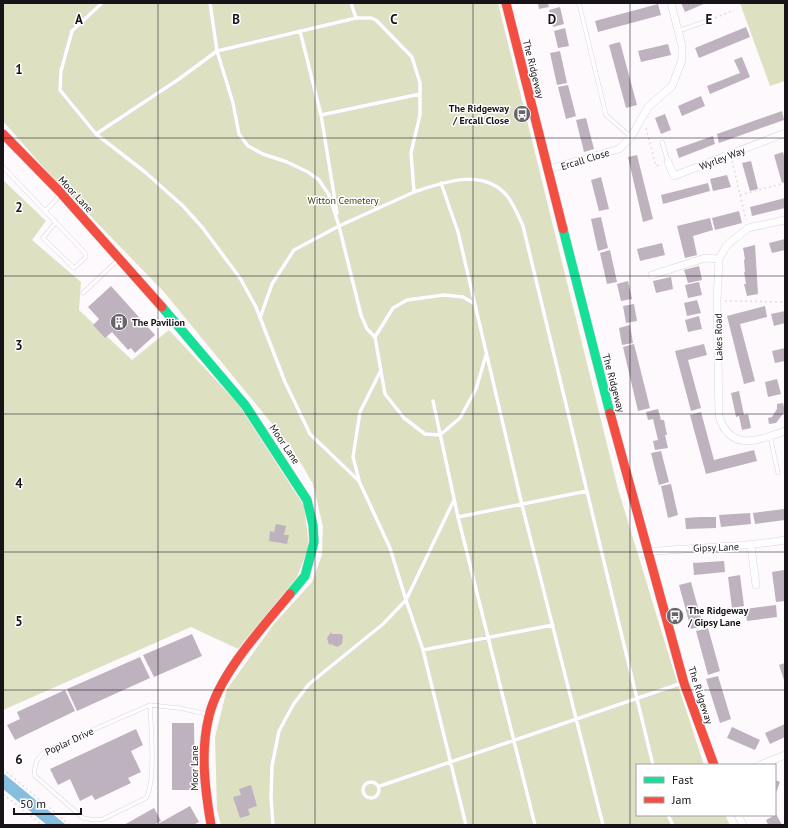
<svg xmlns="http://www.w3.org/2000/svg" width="788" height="828" viewBox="0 0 788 828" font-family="'PT Sans',sans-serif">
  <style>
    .green { fill: #dde1c2 }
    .water { fill: #85bedf }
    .building { fill: #beb2be }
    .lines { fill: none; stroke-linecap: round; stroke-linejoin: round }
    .lane-casing { stroke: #dad6db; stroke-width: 4.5 }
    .street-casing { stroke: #dad6db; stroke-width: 8 }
    .fast-casing { stroke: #dad6db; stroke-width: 10 }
    .jam-casing { stroke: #dad6db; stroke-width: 10 }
    .path { stroke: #dfdfdf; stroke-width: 1.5; stroke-dasharray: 2 3; stroke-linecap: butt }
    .lane { stroke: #fffeff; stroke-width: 3.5 }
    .street { stroke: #fffeff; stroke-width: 7 }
    .fast { stroke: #16e098; stroke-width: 9 }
    .jam { stroke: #f24e42; stroke-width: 9 }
    .grid { fill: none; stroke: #181319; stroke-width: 1; stroke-opacity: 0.55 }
    .labels { text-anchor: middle; stroke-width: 3; stroke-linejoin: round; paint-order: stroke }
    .street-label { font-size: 10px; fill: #181319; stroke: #fff }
    .poi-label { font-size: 10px; font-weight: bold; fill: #181319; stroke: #fff; text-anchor: start }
    .park-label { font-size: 10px; fill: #3b4203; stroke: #fff }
    .grid-label { font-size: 13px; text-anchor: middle; font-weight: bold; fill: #181319; stroke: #fff; stroke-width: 3; stroke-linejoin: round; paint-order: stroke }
  </style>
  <rect width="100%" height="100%" fill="#fdf9fd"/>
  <path class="green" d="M3,3h495l120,486 59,193 27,83h-67v50h88l5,10h-509l-4,-15 -2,-73 12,-48 47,-65 38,-42 10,-27 1,-28 -10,-43 -21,-36 -128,-156 -119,-123 -42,-48z
    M740,3h45v78l-15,5z
    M3,180l43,41 -14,19 49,42 -2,28 53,50 37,-30 69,74 66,102 5,40 -12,31 -59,72 -47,-22 -188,83z"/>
  <path class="water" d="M3,773l63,52h-19l-44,-36z"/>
  <path class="building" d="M538,3h10l1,4 -10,2z
    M681,3h25l-21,9z
    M658,4l3,11 -63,17 -3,-11z
    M560,7l4,17 -11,3 -4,-17z
    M746,27l4,10 -51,21 -4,-10z
    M565,28l4,18 -11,2 -4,-17z
    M620,42l17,63 -11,3 -17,-63z
    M668,44l3,11 -30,7 -3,-11z
    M560,51l7,32 -10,2 -7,-32z
    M742,57l8,20 -40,17 -3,-8 33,-13 -6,-13z
    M568,85l8,31 -10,3 -8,-32z
    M701,96l4,10 -23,10 -4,-10z
    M782,111l2,9 -65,23 -2,-9z
    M665,114l6,16 -10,4 -6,-16z
    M586,118l8,31 -10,3 -8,-32z
    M713,136l2,8 -36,14 -3,-9z
    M783,152l2,8v22l-3,1 -8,-28z
    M637,155l16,64 -10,3 -15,-65z
    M751,161l7,28 -8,2 -8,-28z
    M727,175l4,12 -18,4 -3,-12z
    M601,177l8,32 -10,2 -8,-31z
    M708,183l2,8 -47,13 -2,-9z
    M785,198v10l-33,8 -2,-9z
    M739,211l3,12 -27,7 -3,-12z
    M601,217l7,31 -10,3 -7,-32z
    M710,218l3,12 -20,6 4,19 -12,3 -8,-32z
    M785,239v11l-13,3 -3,-10z
    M662,243l3,12 -25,6 -3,-12z
    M755,245l3,49 -11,2 -3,-12h2l-2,-12h1l-1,-12 1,-1 -2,-11z
    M610,250l7,32 -10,2 -7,-31z
    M699,266l3,14 -14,3 -4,-13z
    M671,277l2,12 -17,4 -3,-12z
    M628,281l4,18 -11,2 -4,-17z
    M699,282l3,13 -14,3 -3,-13z
    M111,286l44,49 -20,18 -4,-5 -3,2 -16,-18 -7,6 -12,-13 6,-6 -11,-12z
    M697,300l4,13 -14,3 -3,-13z
    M634,304l3,17 -11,2 -3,-17z
    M765,306l2,11 -27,7 15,57 -11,3 -17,-68z
    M785,311v12l-11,3 -3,-12z
    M699,316l3,13 -14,3 -3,-12z
    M630,325l3,18 -11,2 -3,-17z
    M634,344l16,64 -12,3 -15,-64z
    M704,344l3,11 -19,5 13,48 -10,3 -16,-60z
    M785,348v13l-10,2 -3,-12z
    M777,379l4,15 -13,3 -3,-15z
    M739,391l5,24 4,-1 3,14 -9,2 -3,-14 -3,1 -5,-24z
    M783,403l2,8 -9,12 -7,1 -1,-6 4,-1 5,-8v-5z
    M658,409l3,11h3l3,15h-2l3,13 -13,2 -2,-9 5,-1 -5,-21 -5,1 -2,-8z
    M701,412l13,48 40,-10 3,11 -51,13 -16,-59z
    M661,451l8,31 -10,3 -8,-32z
    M671,484l7,31 -10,3 -7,-32z
    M784,509l1,11 -30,4 -2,-11z
    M750,513l1,11 -30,3 -2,-12z
    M700,517h16v11l-30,1 -1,-11z
    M276,524l10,2 -2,9h5l-2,9 -18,-3 1,-10 4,1z
    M724,561l1,11 -31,3 -1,-12z
    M784,570l1,31 -9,1 -4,-30z
    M740,575l4,31 -12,2 -4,-31z
    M691,582l12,44 -12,3 -12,-44z
    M776,605l1,12 -30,4 -2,-12z
    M708,628l12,43 -12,4 -12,-44z
    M331,632l1,2h9l2,2 -1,8 -5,3 -6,-3 -2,1 -2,-7z
    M192,634l10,22 -48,21 -11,-22z
    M140,657l10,21 -73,33 -10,-22z
    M785,663v20l-6,-18z
    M718,676l13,43 -11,4 -14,-44z
    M65,690l10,21 -60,29 -8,-15 13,-6 -3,-7z
    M172,723h22l1,67h-23z
    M785,724v13l-15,7 -5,-11z
    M732,727l28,13 -5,10 -28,-12z
    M136,729l7,16 -12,6 10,21 -13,6 3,5 -36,17 -3,-5 -12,6 -10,-22 -12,6 -8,-16z
    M775,780l5,2 -5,13z
    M251,785l6,21 -9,3 2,6 -10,3 -7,-21 8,-2 -2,-6z
    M190,806l9,16 -6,3h-37z
    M154,808l7,13 -7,4h-30z
    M775,812l7,13h-14l-2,-5 9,-5z"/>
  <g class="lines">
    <defs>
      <path id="lane" d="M102,3l-30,28 -11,40 -1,19 36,44 49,38 38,34 19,21 38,51 16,29 29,75 25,52 49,47 31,67 16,52 -23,24 -74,60 -16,21 -14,26 -7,35 -1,32 2,27
        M210,3l7,48 16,52 6,31 9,12 15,8 24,8 21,10 11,8 10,15 10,31 22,89 6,14 8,8
        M351,3l5,15h15l5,2 36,37 8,26v32l-9,38 3,39c30,-10 70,-25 94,5 6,8 11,20 15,29l130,539
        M579,3l27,112 25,22
        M300,31l21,84 16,98
        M678,31l32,-11
        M321,115l99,-21
        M96,134l83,-55 38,-28 139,-33
        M662,142l6,20
        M3,167l42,44
        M441,183l17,49 64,273 81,320
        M56,222l-13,16 31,30 12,-11 -1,-4 -40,-42 11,-11 3,-6
        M83,293l36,-34
        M475,304l-12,-7 -19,-2 -37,5 -14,8 -18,29 10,57 19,24 21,16 15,1 20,-17 16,-29 10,-34
        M260,318l12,-34 22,-34 45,-24 75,-34
        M433,401l25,116 77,308
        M770,436l8,37
        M359,480l-6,-23 7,-45 21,-42
        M454,500l-48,100 17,50 43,175
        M458,517l129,-26
        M423,650l130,-25
        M150,705c1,22 6,77 -4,93l-43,21 -8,1 -12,-2 -48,-42c-2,-11 2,-19 12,-26l103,-45 29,3 28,6
        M363 790a8 8 0 1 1 16 0a8 8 0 1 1-16 0Z
        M380,786l302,-103
        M668,815l5,10"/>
      <path id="street" d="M668,162l6,14 111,-43
        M549,169l70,-20 12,-12 17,-30 24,-21 10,-26v-14l-11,-43
        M785,220l-37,8 -21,17 -8,14 -2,42 2,115c11,37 40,24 66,15
        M652,275l53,-17 14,1
        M751,546l5,39
        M648,552c46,-5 92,-4 137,-12
        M760,765l25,-10
        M738,815l5,10"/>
      <path id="fast" d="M563,229l47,184
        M162,307l83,98 62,95 6,25 1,17 -9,34 -15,18"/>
      <path id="jam" d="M506,3l57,226
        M3,134l56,57 103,116
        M610,413l74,270 30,82
        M211,825c-6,-36 -11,-73 -2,-109 10,-42 54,-89 81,-122"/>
    </defs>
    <use href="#lane" class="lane-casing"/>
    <use href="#street" class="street-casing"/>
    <use href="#fast" class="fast-casing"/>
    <use href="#jam" class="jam-casing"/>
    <path class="path" d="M715,18l19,-8
      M646,128l10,38 5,-2
      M732,161l14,59
      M740,195l45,-12
      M725,301l60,1
      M3,769l67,56
      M3,794l39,31
      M279,821l84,-28"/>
    <use href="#lane" class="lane"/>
    <use href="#street" class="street"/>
    <use href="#fast" class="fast"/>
    <use href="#jam" class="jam"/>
  </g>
  <path class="grid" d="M158,3v822M315,3v822M473,3v822M630,3v822M3,138h782M3,276h782M3,414h782M3,552h782M3,690h782"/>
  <defs>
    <symbol id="bus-disc" viewBox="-11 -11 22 22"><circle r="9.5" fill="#686469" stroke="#fff"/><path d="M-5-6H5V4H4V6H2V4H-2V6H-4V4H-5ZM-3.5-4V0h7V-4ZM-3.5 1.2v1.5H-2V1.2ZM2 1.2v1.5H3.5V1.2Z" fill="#fff"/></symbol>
    <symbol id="building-disc" viewBox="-11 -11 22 22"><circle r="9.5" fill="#686469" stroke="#fff"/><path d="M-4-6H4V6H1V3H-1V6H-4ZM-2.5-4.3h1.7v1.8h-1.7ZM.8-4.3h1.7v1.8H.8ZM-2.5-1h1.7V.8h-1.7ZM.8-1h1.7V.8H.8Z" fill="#fff"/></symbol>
  </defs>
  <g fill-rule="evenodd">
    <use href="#bus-disc" x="512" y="104" width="20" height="20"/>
    <use href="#building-disc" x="109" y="312" width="20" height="20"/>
    <use href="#bus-disc" x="665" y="606" width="20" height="20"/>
  </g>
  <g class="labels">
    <g class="street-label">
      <text transform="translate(534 69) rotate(76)" y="4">The Ridgeway</text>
      <text transform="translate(722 158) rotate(-21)" y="4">Wyrley Way</text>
      <text transform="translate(585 159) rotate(-17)" y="4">Ercall Close</text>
      <text transform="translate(76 194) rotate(47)" y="4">Moor Lane</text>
      <text transform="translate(718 337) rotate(-91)" y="4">Lakes Road</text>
      <text transform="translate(614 383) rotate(75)" y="4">The Ridgeway</text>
      <text transform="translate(285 444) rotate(56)" y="4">Moor Lane</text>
      <text transform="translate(716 547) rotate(-2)" y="4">Gipsy Lane</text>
      <text transform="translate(701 695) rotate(72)" y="4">The Ridgeway</text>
      <text transform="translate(69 741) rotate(-25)" y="4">Poplar Drive</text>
      <text transform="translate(194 768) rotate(-90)" y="4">Moor Lane</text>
    </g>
    <g class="poi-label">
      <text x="509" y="112" text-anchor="end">The Ridgeway<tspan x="509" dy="12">/ Ercall Close</tspan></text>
      <text x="132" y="326">The Pavilion</text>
      <text x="688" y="614">The Ridgeway<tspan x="688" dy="12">/ Gipsy Lane</tspan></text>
    </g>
    <g class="park-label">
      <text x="343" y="204">Witton Cemetery</text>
    </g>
  </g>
  <g class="grid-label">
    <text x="79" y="24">A</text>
    <text x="236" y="24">B</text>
    <text x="394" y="24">C</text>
    <text x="552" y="24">D</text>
    <text x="709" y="24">E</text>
    <text x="19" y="74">1</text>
    <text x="19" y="212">2</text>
    <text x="19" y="350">3</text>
    <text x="19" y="488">4</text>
    <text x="19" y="626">5</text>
    <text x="19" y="764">6</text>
  </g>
  <rect width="788" height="828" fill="none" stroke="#181319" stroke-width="8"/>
  <rect x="636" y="764" width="140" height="52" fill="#ffffff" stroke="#a3a1a3"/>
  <rect x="644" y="777" width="20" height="6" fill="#16e098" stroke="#a3a1a3"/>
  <text x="672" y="784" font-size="12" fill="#181319">Fast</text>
  <rect x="644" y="797" width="20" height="6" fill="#f24e42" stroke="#a3a1a3"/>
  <text x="672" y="804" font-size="12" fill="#181319">Jam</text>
  <path d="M14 808v6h67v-6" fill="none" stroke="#181319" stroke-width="2"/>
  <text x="20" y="808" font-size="12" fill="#181319" stroke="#ffffff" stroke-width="3" paint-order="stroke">50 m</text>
</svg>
